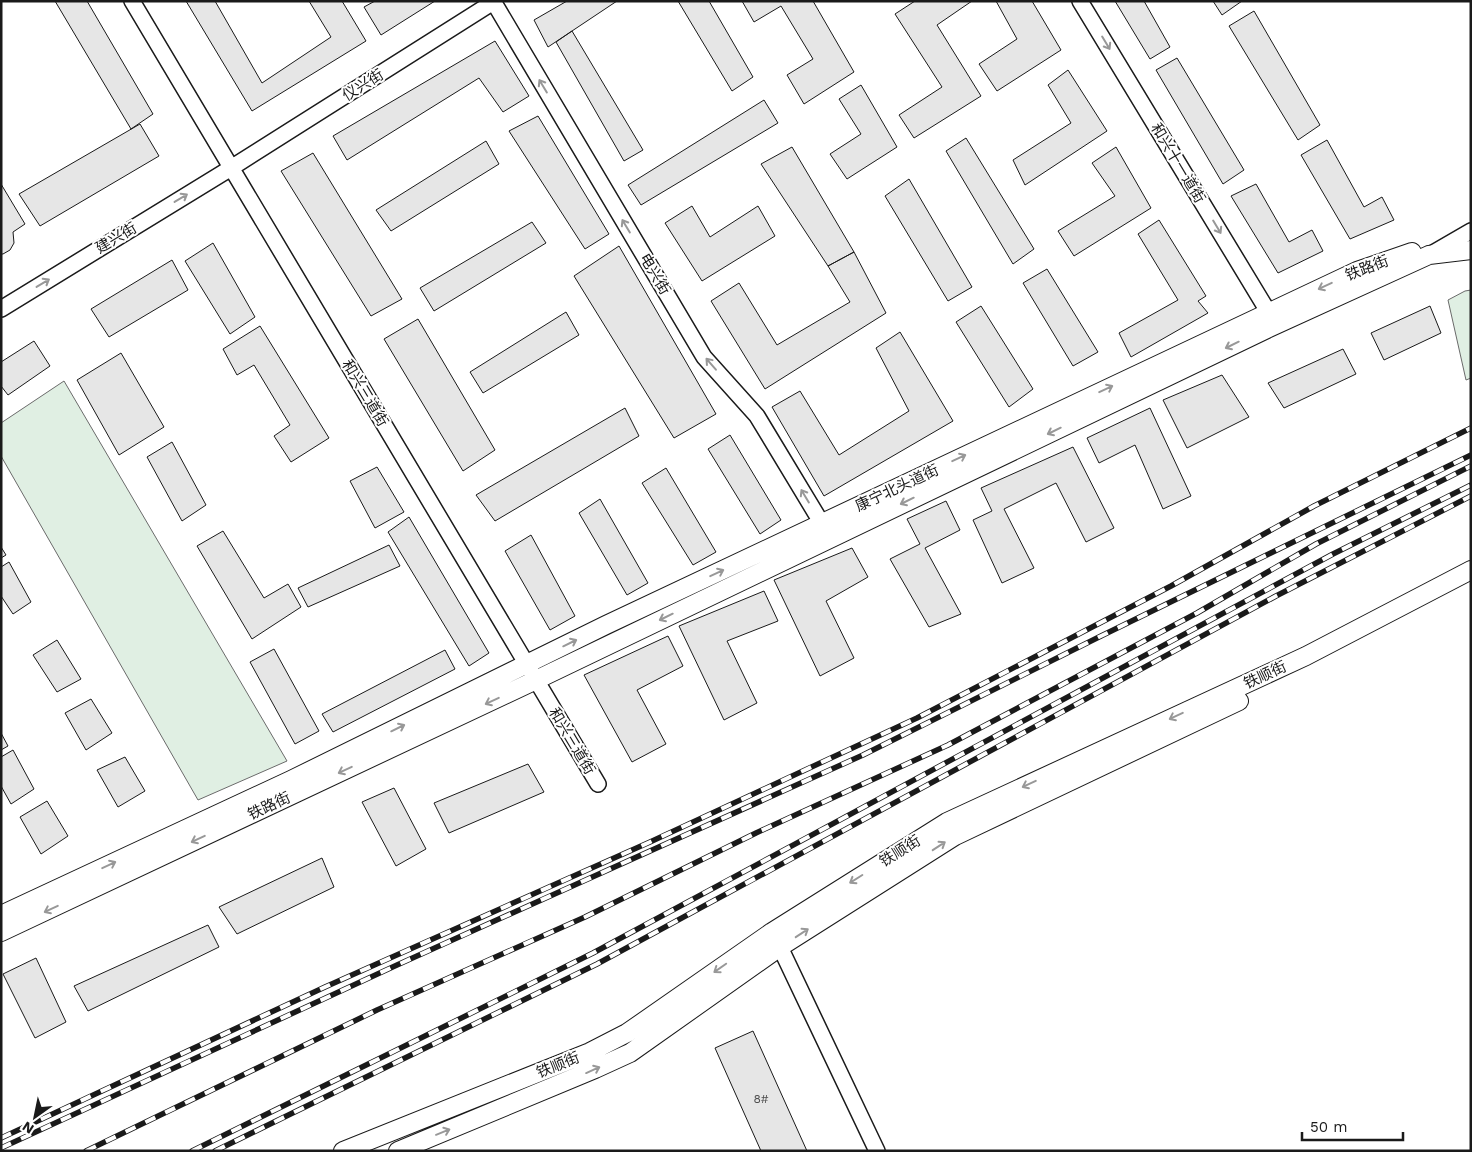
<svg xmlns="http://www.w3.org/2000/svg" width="1472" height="1152" viewBox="0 0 1472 1152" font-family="'Work Sans','Noto Sans SC',sans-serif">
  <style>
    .green { fill: #e0efe3; stroke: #6a6a6a }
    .building { fill: #e6e6e6; stroke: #1a1a1a }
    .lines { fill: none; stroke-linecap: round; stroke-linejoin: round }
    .tertiary-casing { stroke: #1a1a1a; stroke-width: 18 }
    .secondary-casing { stroke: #1a1a1a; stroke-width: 20 }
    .tertiary { stroke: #fff; stroke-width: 15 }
    .secondary { stroke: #fff; stroke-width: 18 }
    .rail-casing { stroke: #1a1a1a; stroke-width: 5.5 }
    .rail { stroke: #fff; stroke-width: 4; stroke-dasharray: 11; stroke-linecap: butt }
    .oneway { stroke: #989898 }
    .labels { text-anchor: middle; stroke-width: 4; stroke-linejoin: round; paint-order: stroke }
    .number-label { font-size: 12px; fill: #4d4d4d }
    .street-label { font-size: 15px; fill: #1a1a1a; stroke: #fff }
  </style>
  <rect width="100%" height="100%" fill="#fff"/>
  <path class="green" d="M1471,290v88l-5,2 -18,-80 17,-9z
    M64,381l223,380 -89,39 -197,-344v-33z"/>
  <path class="building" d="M55,1h32l66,113 -22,15z
    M186,1h29l47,82 69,-46 -22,-36h33l24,40 -114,70z
    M375,1h60l-54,34 -17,-28z
    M567,1h50l-69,46 -14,-27z
    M678,1h31l44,76 -21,14z
    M742,1h71l41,71 -50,32 -17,-29 26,-16 -32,-53 -27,16z
    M915,1h57l-35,24 44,71 -67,42 -15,-23 43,-28 -47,-73z
    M996,1h36l29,49 -64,41 -18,-27 38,-25z
    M1115,1h29l26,46 -20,12z
    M1213,1h29l-20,14z
    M1254,11l66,114 -22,15 -69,-114z
    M572,31l71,119 -19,11 -68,-119z
    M495,41l34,55 -26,16 -24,-34 -132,82 -14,-24z
    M1177,58l67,112 -21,14 -67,-114z
    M1068,70l39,61 -82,54 -12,-25 58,-37 -23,-38z
    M861,85l36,62 -50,32 -17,-25 31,-20 -22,-35z
    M764,100l14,23 -137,82 -13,-20z
    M538,116l71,118 -24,15 -76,-118z
    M140,124l19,32 -119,70 -21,-32z
    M966,138l68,111 -21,15 -67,-113z
    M1327,140l37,67 18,-10 12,23 -44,19 -49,-84z
    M486,141l13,23 -108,67 -15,-21z
    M792,147l62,105 -26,14 -67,-102z
    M1116,147l35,61 -77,48 -16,-25 57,-35 -23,-33z
    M313,153l89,146 -31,17 -90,-145z
    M909,179l63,108 -24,14 -63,-105z
    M1,184l24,40 -12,8 1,11 -4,7 -7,4h-2z
    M1256,184l33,58 23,-12 11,21 -45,22 -47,-77z
    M692,206l18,31 48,-31 17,30 -73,45 -37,-58z
    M1159,220l47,76 -8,5 10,12 -77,44 -12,-24 59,-33 -40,-66z
    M532,222l14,21 -112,68 -14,-23z
    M213,243l42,74 -25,17 -45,-73z
    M619,246l97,168 -42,24 -100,-162z
    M854,252l32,61 -121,76 -54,-88 28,-18 38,62 73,-43 -22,-36z
    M172,260l16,30 -79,47 -18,-28z
    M1047,269l51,83 -25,14 -50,-83z
    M981,306l52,83 -24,18 -53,-85z
    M1430,306l11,27 -57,27 -13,-27z
    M566,312l13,23 -96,58 -13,-21z
    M418,319l77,131 -32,21 -79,-132z
    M260,326l69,112 -38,24 -17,-26 16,-11 -36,-60 -17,10 -14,-26z
    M900,332l53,89 -129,75 -52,-89 28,-16 39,64 70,-44 -33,-63z
    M34,341l16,25 -42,29 -7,-9v-24z
    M1343,349l13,25 -72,34 -16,-25z
    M121,353l43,74 -45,28 -42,-75z
    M1222,375l27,42 -62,31 -24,-48z
    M625,408l14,28 -144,85 -19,-26z
    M1150,408l41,88 -28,13 -28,-64 -36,18 -12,-25z
    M730,435l51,85 -21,14 -52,-85z
    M172,442l34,63 -24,16 -35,-64z
    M1073,447l41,81 -28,14 -30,-59 -52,26 30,59 -32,15 -29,-63 19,-9 -11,-23z
    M377,467l27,45 -29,16 -25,-47z
    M666,468l50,84 -23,13 -51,-82z
    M600,499l48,84 -21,12 -48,-82z
    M946,501l14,29 -35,18 36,66 -32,13 -39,-68 30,-15 -13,-25z
    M409,517l80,136 -20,13 -81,-134z
    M223,531l41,67 24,-14 13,23 -49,32 -55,-93z
    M531,535l44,81 -25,14 -45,-79z
    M389,545l11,21 -92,41 -10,-19z
    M1,547l5,8 -5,3z
    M852,548l16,29 -42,24 28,57 -34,18 -46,-96z
    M9,562l22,40 -18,12 -12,-18v-29z
    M764,591l14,30 -51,20 30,62 -33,17 -45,-94z
    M668,636l15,30 -46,24 29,54 -34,18 -48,-87z
    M57,640l24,39 -24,13 -24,-37z
    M274,649l45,82 -24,13 -45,-82z
    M445,650l10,19 -122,63 -11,-18z
    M91,699l21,34 -26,17 -21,-37z
    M1,733l7,13 -7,4z
    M13,750l21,39 -23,15 -10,-18v-29z
    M125,757l20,34 -27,16 -21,-37z
    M528,764l16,28 -95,41 -15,-30z
    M394,788l32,61 -30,17 -34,-64z
    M47,801l21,35 -27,18 -21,-37z
    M322,858l12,29 -97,47 -18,-27z
    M208,925l11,22 -131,64 -14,-25z
    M36,958l30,64 -31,16 -32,-64z
    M753,1031l54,120h-46l-46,-103z"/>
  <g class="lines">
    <defs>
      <path id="tertiary" d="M132,1l466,783
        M493,1l211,356 53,59 70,116
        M1080,1l195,322
        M1433,253l38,-22
        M1,309l230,-141 264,-167
        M780,947l97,204"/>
      <path id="secondary" d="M1,915l290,-135 315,-155 751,-354 55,-19
        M1,932l535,-252 733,-352 160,-73 42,-5
        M343,1151l247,-99 37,-19 145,-101 175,-110 359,-166 165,-86
        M398,1151l197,-82 35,-16 150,-106 175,-111 284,-135"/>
    </defs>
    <use href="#tertiary" class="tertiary-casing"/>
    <use href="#secondary" class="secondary-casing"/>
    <use href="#tertiary" class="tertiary"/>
    <use href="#secondary" class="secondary"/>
    <defs>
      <path id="rail" d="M1,1138l324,-151 325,-145 267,-124 254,-132 143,-80 157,-78
        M1,1148l396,-183 466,-210 238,-119 370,-181
        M86,1151l291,-141 208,-93 171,-84 192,-88 249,-132 119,-69 155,-78
        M192,1151l401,-198 740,-399 138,-69
        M215,1151l382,-187 679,-368 195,-100"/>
    </defs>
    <use href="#rail" class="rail-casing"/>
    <use href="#rail" class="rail"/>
  </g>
  <defs><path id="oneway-shaft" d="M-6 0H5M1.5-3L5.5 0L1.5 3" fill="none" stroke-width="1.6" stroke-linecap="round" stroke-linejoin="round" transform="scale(1.25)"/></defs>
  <g class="oneway">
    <use href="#oneway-shaft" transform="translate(1106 43) rotate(59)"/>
    <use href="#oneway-shaft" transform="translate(543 86) rotate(-121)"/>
    <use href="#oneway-shaft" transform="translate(181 198) rotate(-31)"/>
    <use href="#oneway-shaft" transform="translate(626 226) rotate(-121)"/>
    <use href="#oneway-shaft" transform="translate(1217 227) rotate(59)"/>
    <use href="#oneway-shaft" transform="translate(43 283) rotate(-31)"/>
    <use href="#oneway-shaft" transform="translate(1325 286) rotate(155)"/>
    <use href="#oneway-shaft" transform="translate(1232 345) rotate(154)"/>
    <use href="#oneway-shaft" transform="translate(711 364) rotate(-131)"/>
    <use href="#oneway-shaft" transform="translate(1106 389) rotate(-25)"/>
    <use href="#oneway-shaft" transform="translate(1054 431) rotate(154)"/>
    <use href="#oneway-shaft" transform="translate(959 458) rotate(-25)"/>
    <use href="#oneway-shaft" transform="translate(805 496) rotate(-121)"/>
    <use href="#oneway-shaft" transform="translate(907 501) rotate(154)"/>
    <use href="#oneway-shaft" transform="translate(717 573) rotate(-25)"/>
    <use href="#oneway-shaft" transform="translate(666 617) rotate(154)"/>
    <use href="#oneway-shaft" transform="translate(570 643) rotate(-26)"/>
    <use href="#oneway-shaft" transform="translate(492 701) rotate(155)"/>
    <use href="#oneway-shaft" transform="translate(1176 716) rotate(155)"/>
    <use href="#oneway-shaft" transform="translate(398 728) rotate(-26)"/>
    <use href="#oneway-shaft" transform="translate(345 770) rotate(155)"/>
    <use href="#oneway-shaft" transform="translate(1029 784) rotate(155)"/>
    <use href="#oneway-shaft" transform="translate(198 839) rotate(155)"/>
    <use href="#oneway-shaft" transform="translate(939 846) rotate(-33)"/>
    <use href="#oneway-shaft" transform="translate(109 865) rotate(-25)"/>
    <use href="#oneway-shaft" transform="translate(856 879) rotate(148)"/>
    <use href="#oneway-shaft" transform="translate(51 909) rotate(155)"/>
    <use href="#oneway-shaft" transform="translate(802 933) rotate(-33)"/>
    <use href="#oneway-shaft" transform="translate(720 968) rotate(145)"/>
    <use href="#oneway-shaft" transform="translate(593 1070) rotate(-24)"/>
    <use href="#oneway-shaft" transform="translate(443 1132) rotate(-22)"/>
  </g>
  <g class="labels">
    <g class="number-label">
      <text x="761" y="1103">8#</text>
    </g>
    <g class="street-label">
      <text transform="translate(363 85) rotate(-32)" y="5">仪兴街</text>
      <text transform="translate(1178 163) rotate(59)" y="5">和兴十一道街</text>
      <text transform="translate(116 238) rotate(-31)" y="5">建兴街</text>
      <text transform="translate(1367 268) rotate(-21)" y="5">铁路街</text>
      <text transform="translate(655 274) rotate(59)" y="5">电兴街</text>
      <text transform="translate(365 393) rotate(59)" y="5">和兴三道街</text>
      <text transform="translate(897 488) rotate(-25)" y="5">康宁北头道街</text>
      <text transform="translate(1265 675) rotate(-25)" y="5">铁顺街</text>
      <text transform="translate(572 741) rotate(59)" y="5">和兴三道街</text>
      <text transform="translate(269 806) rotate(-25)" y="5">铁路街</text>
      <text transform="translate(900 851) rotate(-32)" y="5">铁顺街</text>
      <text transform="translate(558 1065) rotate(-22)" y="5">铁顺街</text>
    </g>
  </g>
  <rect width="1472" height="1152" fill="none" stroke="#1a1a1a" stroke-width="5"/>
  <g transform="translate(35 1117) rotate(213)" stroke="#ffffff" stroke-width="4" paint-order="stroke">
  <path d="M0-4L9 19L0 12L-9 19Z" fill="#1a1a1a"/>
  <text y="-8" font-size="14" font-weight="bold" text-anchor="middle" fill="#1a1a1a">N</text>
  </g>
  <path d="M1302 1132v8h101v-8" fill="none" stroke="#1a1a1a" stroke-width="2.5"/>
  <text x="1310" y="1132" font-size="15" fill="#1a1a1a" stroke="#ffffff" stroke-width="4" paint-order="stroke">50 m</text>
</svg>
